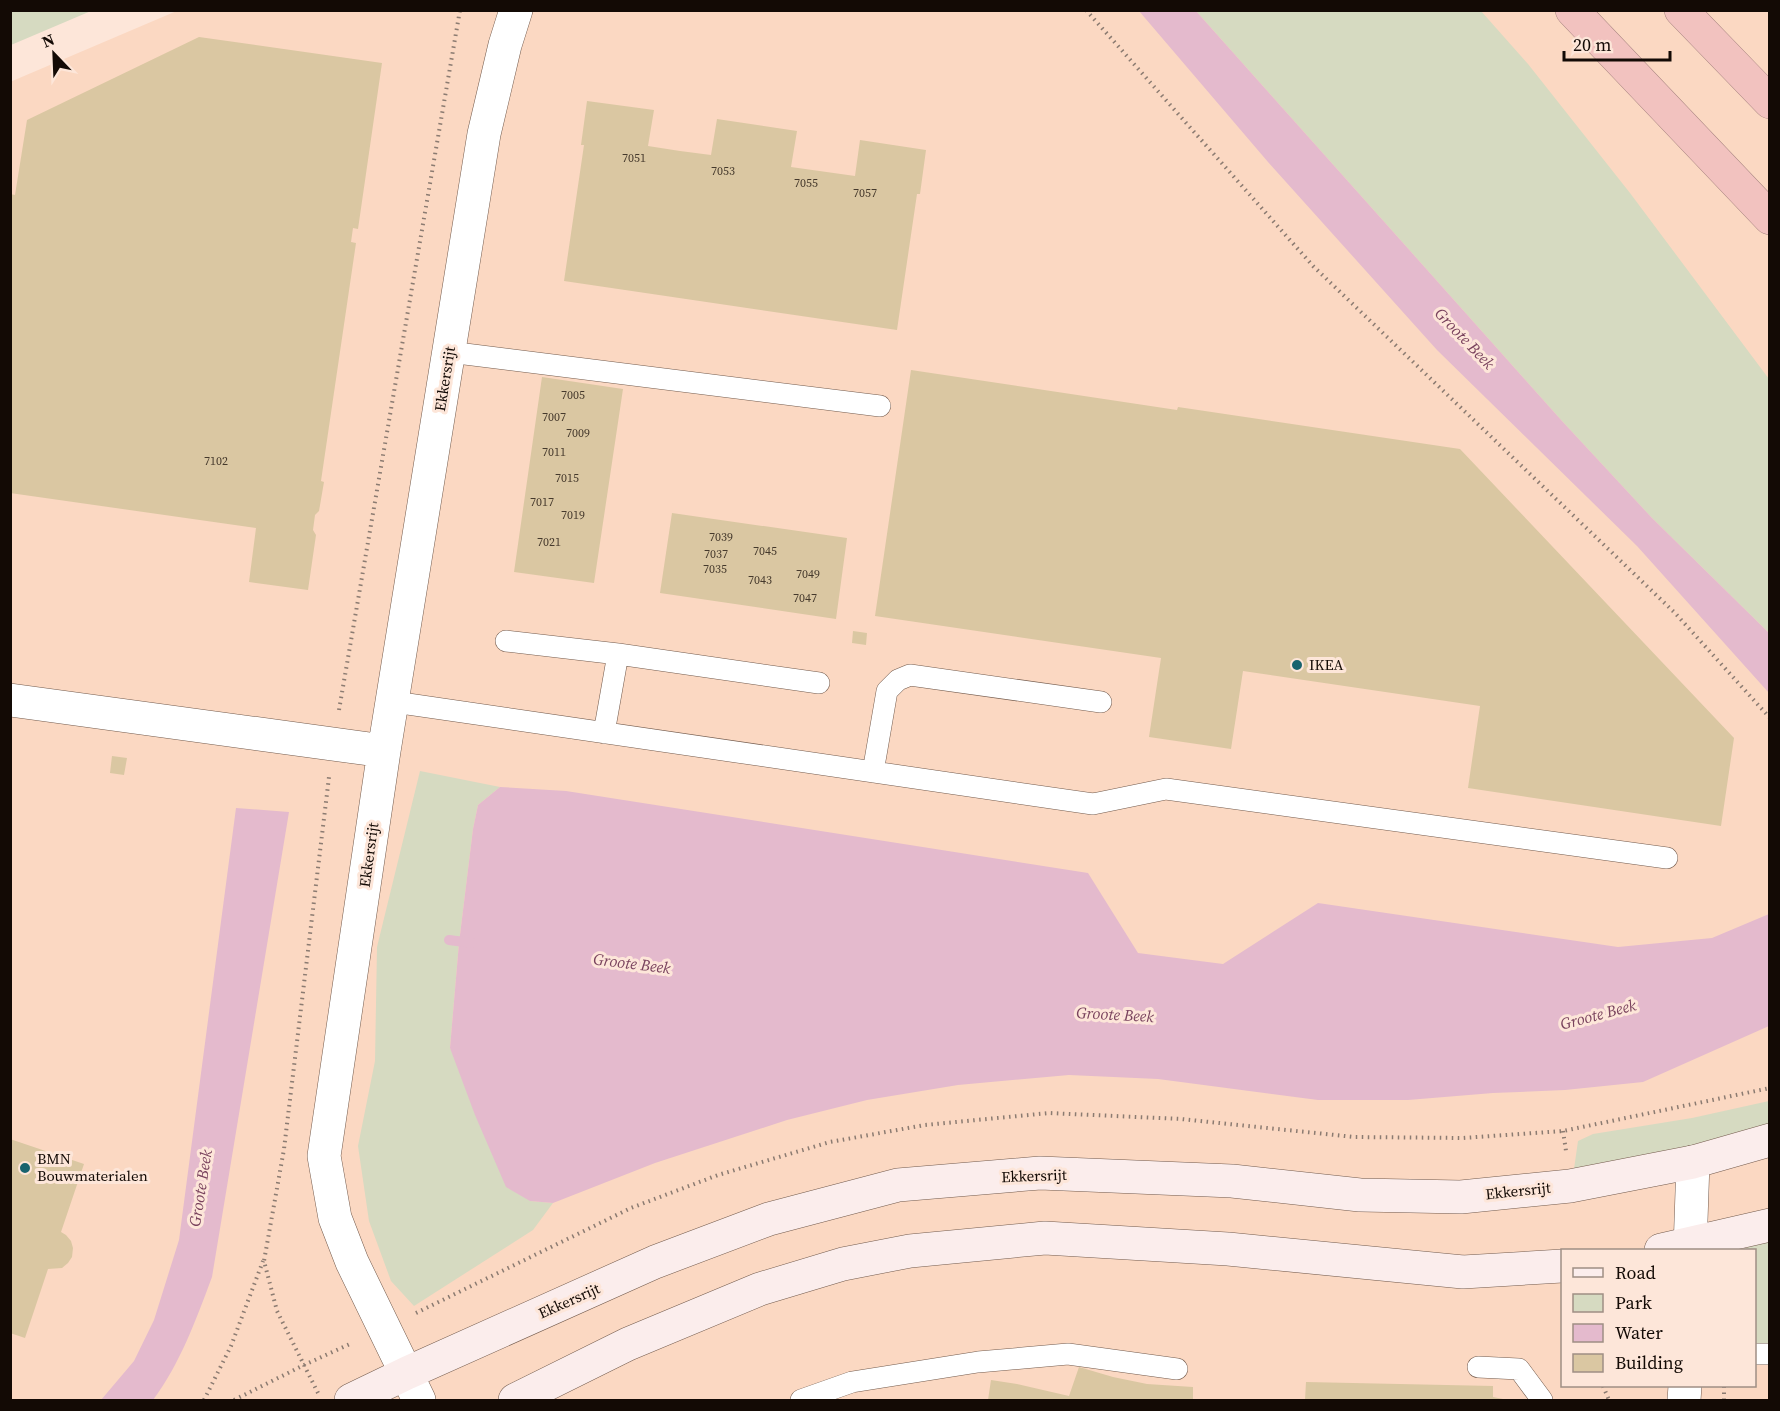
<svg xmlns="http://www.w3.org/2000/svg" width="1780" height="1411" viewBox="0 0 1780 1411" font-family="'Source Serif 4',serif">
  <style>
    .built { fill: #fbd8c2 }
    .green { fill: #d6dac1 }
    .water { fill: #e4bacd }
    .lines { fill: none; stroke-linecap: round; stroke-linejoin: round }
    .stream { stroke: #e4bacd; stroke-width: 10 }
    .building { fill: #dac7a2 }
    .service-casing { stroke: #735b4d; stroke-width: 22 }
    .minor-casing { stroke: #735b4d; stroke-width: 34 }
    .secondary-casing { stroke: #735b4d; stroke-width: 34 }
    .motorway-casing { stroke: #a4827e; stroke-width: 34 }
    .path { stroke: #8b7b71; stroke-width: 4; stroke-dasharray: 1.5 4.5; stroke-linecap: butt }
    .service { stroke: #fff; stroke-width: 21 }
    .minor { stroke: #fff; stroke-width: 33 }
    .secondary { stroke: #fbedec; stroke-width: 33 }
    .motorway { stroke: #f2c2bf; stroke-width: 33 }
    .poi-dot { fill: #18636e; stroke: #fde6d9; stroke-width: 2 }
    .labels { text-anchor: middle; stroke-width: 6; stroke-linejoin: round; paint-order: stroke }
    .number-label { font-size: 12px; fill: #45392c }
    .street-label { font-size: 15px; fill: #130a05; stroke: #fde6d9 }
    .poi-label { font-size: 15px; fill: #130a05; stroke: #fde6d9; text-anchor: start }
    .water-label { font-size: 16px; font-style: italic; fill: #79425d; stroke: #fde6d9 }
  </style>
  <rect width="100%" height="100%" fill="#fde6d9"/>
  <path class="built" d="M179,10l1590,1v1228l-36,11h-171v136h192l1,-55h14v69h-1758l-1,-1318z"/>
  <path class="green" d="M11,10h80v1l-80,34z
    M1196,11h285l47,53 102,129 139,186v254l-117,-115 -90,-97z
    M420,771l80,16 -22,18 -5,24 -14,114 -9,105 80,153 23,2 -20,27 -119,76 -23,-25 -22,-60 -11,-75 17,-85 2,-114z
    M1769,1101v26l-79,23 -116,19 4,-28 15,-7 99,-16z
    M1769,1241v102h-14l-1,-93h-13l8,-4z"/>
  <path class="water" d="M1139,11h57l366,410 90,97 117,115v60l-132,-147 -200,-196 -169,-188z
    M500,787l66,4 522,82 50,80 85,11 95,-61 300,44 94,-9 57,-24v112l-126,56 -78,8 -72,3 -85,7h-90l-160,-21 -89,-4 -111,10 -91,15 -80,20 -132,43 -102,40 -23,-2 -24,-14 -31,-72 -25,-67 9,-105 14,-114 5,-24z
    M236,808l53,4 -77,465c-16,43 -32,87 -59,123h-52l33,-39 20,-41 25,-80z"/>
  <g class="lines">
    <path class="stream" d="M449,940l23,3"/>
  </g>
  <path class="building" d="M199,37l183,26 -24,166 -5,-1 -2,14 5,1 -35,238 3,1 -5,29 -4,4 -2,15 3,5 -8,55 -59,-8 7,-54 -246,-35v-299l5,1 12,-75z
    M587,101l67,9 -6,36 32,5 31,4 6,-36 80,12 -6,36 64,9 5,-36 66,10 -6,44h-3l-20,136 -333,-49 20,-136h-3z
    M911,370l266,40 1,-3 282,42 274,289 -13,88 -253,-38 12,-82 -237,-35 -12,78 -82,-12 12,-79 -286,-42z
    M542,377l81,12 -29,194 -80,-11z
    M672,513l175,25 -11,81 -176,-26z
    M853,631l14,2 -1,12 -14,-2z
    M112,756l15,2 -3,17 -14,-2z
    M10,1139l74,25 -23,68 5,3 5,6 2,7 -1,9 -4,6 -6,5 -14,1 -23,69 -15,-5z
    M1079,1367l34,10 34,7 46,3v13h-205l3,-20 26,4 52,12z
    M1306,1382l187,4v11l15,3h-203z"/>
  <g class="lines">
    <defs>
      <path id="service" d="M449,352l431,54
        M506,641l112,13 201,29
        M394,702l699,102 73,-15 501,69
        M604,733l14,-79
        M873,772l14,-81 11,-11 12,-5 191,27
        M1754,1354h16
        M1478,1367l41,2 23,31
        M801,1400l51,-18 126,-20 90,-8 109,15"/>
      <path id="minor" d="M10,700l374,51
        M1690,1250l3,-88
        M419,1400l-67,-138 -17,-44 -11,-62 60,-405 100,-617 21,-89 11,-35
        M1684,1400l1,-14"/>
      <path id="secondary" d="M1661,1250l109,-25
        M351,1400l56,-27 248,-111 114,-43 129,-34 142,-12 192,8 128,14 101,2 109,-11 123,-24 77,-22
        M515,1400l113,-56 132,-55 83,-25 67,-13 135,-13 183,11 235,23 99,-6"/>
      <path id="motorway" d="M1572,10l198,208
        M1681,10l89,92"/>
    </defs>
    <use href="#service" class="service-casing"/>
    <use href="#minor" class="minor-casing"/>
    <use href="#secondary" class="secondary-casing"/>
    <use href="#motorway" class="motorway-casing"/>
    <path class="path" d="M1086,10l227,256 362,347 95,105
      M339,710l121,-700
      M1563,1131l3,20
      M416,1313l215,-105 87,-33 112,-33 95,-17 124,-12 132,6 173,18 109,1 100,-7 207,-43
      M1603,1386l6,14
      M318,1393l-41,-82 -13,-50 20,-112 45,-372
      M204,1400l27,-54 32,-85
      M234,1400l70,-35 48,-22
      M1724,1400v-14"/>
    <use href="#service" class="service"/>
    <use href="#minor" class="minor"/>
    <use href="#secondary" class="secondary"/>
    <use href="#motorway" class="motorway"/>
  </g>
  <g class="poi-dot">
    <circle cx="1297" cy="665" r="6"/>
    <circle cx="25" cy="1168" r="6"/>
  </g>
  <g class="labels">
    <g class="number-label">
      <text x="634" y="162">7051</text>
      <text x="723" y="175">7053</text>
      <text x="806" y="187">7055</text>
      <text x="865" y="197">7057</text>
      <text x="573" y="399">7005</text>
      <text x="554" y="421">7007</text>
      <text x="578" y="437">7009</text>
      <text x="554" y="456">7011</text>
      <text x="216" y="465">7102</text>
      <text x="567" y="482">7015</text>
      <text x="542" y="506">7017</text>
      <text x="573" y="519">7019</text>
      <text x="721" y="541">7039</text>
      <text x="549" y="546">7021</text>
      <text x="765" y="555">7045</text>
      <text x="716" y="558">7037</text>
      <text x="715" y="573">7035</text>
      <text x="808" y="578">7049</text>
      <text x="760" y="584">7043</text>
      <text x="805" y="602">7047</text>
    </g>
    <g class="street-label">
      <text transform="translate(445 379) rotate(-81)" y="5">Ekkersrijt</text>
      <text transform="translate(369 855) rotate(-82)" y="5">Ekkersrijt</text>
      <text transform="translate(1034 1176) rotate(-2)" y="5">Ekkersrijt</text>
      <text transform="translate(1518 1191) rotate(-6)" y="5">Ekkersrijt</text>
      <text transform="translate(569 1301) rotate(-24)" y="5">Ekkersrijt</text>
    </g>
    <g class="poi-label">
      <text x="1309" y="670">IKEA</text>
      <text x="37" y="1164">BMN<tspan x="37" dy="17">Bouwmaterialen</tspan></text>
    </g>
    <g class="water-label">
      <text transform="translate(1465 338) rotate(46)" y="6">Groote Beek</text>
      <text transform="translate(632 963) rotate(7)" y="6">Groote Beek</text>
      <text transform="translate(1115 1014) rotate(3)" y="6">Groote Beek</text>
      <text transform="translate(1598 1014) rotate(-15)" y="6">Groote Beek</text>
      <text transform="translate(200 1188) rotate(-81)" y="6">Groote Beek</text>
    </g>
  </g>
  <rect width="1780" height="1411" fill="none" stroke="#130a05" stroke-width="24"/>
  <rect x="1561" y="1249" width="195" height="138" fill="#fde6d9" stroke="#9f8e84" stroke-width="1.5"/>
  <rect x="1573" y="1268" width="30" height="9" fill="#fbedec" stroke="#9f8e84" stroke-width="1.5"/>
  <text x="1615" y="1279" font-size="18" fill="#130a05">Road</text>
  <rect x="1573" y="1294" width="30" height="18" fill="#d6dac1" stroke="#9f8e84" stroke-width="1.5"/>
  <text x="1615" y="1309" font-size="18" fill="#130a05">Park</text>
  <rect x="1573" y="1324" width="30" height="18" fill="#e4bacd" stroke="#9f8e84" stroke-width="1.5"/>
  <text x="1615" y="1339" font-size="18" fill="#130a05">Water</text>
  <rect x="1573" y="1354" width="30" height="18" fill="#dac7a2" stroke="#9f8e84" stroke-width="1.5"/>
  <text x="1615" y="1369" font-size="18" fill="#130a05">Building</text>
  <g transform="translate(54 54) rotate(337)" stroke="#fde6d9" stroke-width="4.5" paint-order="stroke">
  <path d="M0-4.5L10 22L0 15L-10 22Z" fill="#130a05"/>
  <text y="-9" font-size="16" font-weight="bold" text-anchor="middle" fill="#130a05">N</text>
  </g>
  <path d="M1564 51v9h106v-9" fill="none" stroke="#130a05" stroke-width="3"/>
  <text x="1573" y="51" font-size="18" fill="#130a05" stroke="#fde6d9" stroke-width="4.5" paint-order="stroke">20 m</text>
</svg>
